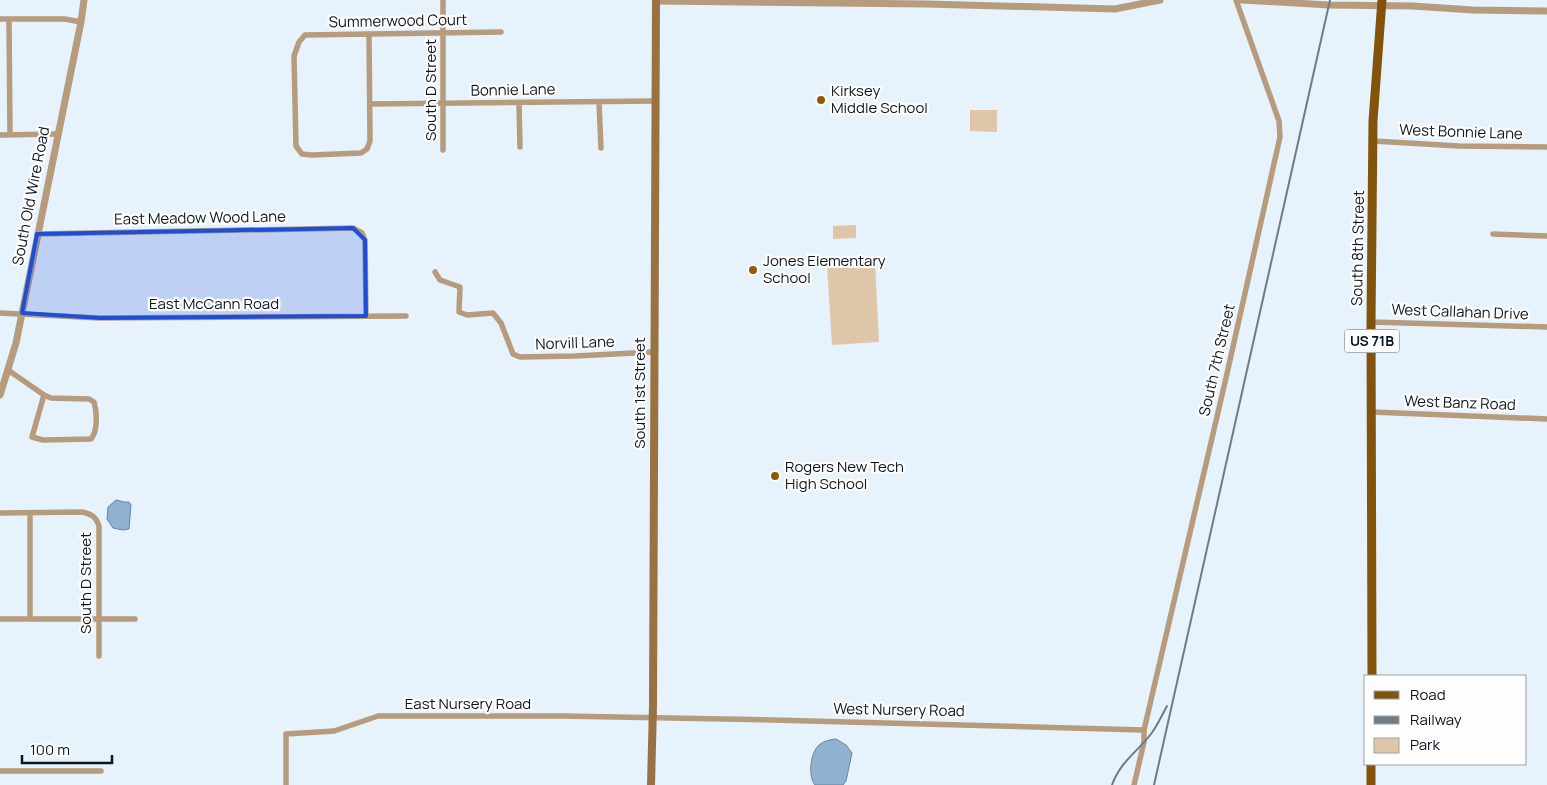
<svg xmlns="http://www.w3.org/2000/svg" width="1547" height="785" viewBox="0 0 1547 785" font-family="Manrope,sans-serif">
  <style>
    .green { fill: #e0c6a8 }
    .water { fill: #90b2d1; stroke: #68839c }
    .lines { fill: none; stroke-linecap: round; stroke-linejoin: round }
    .minor { stroke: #b69b7d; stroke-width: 5.5 }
    .tertiary { stroke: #b69b7d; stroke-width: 7 }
    .secondary { stroke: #987243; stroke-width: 8 }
    .primary { stroke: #82540b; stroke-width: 9 }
    .rail { stroke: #707b85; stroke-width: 2 }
    .marked { fill: #1d4ed8; fill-opacity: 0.2; stroke: #1d4ed8; stroke-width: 4; stroke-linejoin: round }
    .poi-dot { fill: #8d5a07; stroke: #fdfdfd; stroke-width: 2 }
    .labels { text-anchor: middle; stroke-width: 4.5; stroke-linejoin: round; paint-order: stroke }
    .shield { fill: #fdfdfd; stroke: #545b62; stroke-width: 1 }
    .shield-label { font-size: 14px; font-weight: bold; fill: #0c161f }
    .street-label { font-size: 15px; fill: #0c161f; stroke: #fdfdfd }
    .poi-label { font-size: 15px; fill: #0c161f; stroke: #fdfdfd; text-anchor: start }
  </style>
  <rect width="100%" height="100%" fill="#e6f2fc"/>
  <path class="green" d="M970,110h27v22l-27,-1z
    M856,225v13l-23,1v-13z
    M875,263l4,79 -47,3 -5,-79z"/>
  <path class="water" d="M116,500l8,2h5l2,3 -2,24 -6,1 -10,-2 -6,-9 1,-12z
    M836,739l10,6 6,8 -6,28 -3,4h-28c-7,-9 -5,-30 3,-39 5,-5 11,-6 18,-7z"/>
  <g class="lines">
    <path class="minor" d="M443,0v150
      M0,19h65l16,3
      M9,19l1,116
      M369,34l1,107 -3,8 -6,4 -49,2 -10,-1 -6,-8 -2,-90 5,-14 6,-7c65,-1 130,-2 196,-3
      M599,102l2,46
      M519,103l1,44
      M370,104l285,-3
      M0,135l58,-1
      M1373,141l86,5 88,1
      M37,234l316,-6 9,5 3,7 1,76
      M1493,234l54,2
      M435,272l5,8 20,7 -1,25 8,3 26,-2 8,10 12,31 7,3 55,-1 79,-4
      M0,313l100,5 306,-2
      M1371,322l176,5
      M8,370l36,25 7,3 38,1 5,3c3,10 4,29 -3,37l-48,1 -11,-3 12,-42
      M1372,412l175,7
      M0,513l82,-1c10,2 14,5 17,14v130
      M0,619h135
      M30,619v-106
      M0,771h101
      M286,785v-51l48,-3 44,-15h185l209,4 372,10
      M1134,785l10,-43v-12l82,-352 54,-241 -1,-16 -43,-121"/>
    <path class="tertiary" d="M1242,0l87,5 83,1 61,4 74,1
      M656,1l271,3 188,5 45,-9
      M0,395l16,-52 65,-321 3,-22"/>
    <path class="secondary" d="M651,785l2,-79 3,-706"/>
    <path class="primary" d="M1372,676l-1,-354 2,-201 9,-121
      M1371,785v-21"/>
    <path class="rail" d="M1112,785c8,-23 25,-33 39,-51 6,-8 11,-19 16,-28
      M1154,785l176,-785"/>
  </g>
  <path class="marked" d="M353,228l12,12 1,76 -266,2 -78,-5 15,-79z"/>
  <g class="poi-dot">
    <circle cx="821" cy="100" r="5"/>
    <circle cx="753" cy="270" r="5"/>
    <circle cx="775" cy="476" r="5"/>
  </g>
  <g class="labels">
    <rect class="shield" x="1344.5" y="329.5" width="55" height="23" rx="4"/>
    <g class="shield-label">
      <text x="1372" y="346">US 71B</text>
    </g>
    <g class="street-label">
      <text transform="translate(398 21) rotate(-1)" y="5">Summerwood Court</text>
      <text transform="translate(431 90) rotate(-90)" y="5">South D Street</text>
      <text transform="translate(513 90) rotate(-1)" y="5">Bonnie Lane</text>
      <text transform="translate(1461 132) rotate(2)" y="5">West Bonnie Lane</text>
      <text transform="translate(31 196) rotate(-79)" y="5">South Old Wire Road</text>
      <text transform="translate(200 218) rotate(-1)" y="5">East Meadow Wood Lane</text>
      <text transform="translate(1358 248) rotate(-89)" y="5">South 8th Street</text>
      <text x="214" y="309">East McCann Road</text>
      <text transform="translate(1460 312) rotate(2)" y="5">West Callahan Drive</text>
      <text transform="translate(575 343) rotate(-2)" y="5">Norvill Lane</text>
      <text transform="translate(1217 360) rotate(-77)" y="5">South 7th Street</text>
      <text transform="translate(640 393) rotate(-90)" y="5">South 1st Street</text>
      <text transform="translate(1460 403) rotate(2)" y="5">West Banz Road</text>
      <text transform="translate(86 583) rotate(-90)" y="5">South D Street</text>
      <text x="468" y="709">East Nursery Road</text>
      <text transform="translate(899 710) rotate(1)" y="5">West Nursery Road</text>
    </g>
    <g class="poi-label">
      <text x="831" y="96">Kirksey<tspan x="831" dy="17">Middle School</tspan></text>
      <text x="763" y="266">Jones Elementary<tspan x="763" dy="17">School</tspan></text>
      <text x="785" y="472">Rogers New Tech<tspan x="785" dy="17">High School</tspan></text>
    </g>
  </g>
  <rect x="1364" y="675" width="162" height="90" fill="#fdfdfd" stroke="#9da1a4"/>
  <rect x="1374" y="691" width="25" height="8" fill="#82540b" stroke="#9da1a4"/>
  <text x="1410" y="700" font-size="15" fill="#0c161f">Road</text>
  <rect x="1374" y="716" width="25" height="8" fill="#707b85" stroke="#9da1a4"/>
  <text x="1410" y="725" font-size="15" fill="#0c161f">Railway</text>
  <rect x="1374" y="738" width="25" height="15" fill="#e0c6a8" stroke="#9da1a4"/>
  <text x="1410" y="750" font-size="15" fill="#0c161f">Park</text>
  <path d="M22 755v8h90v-8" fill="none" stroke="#0c161f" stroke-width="2.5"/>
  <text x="30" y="755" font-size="15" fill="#0c161f" stroke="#fdfdfd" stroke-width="4" paint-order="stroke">100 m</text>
</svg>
